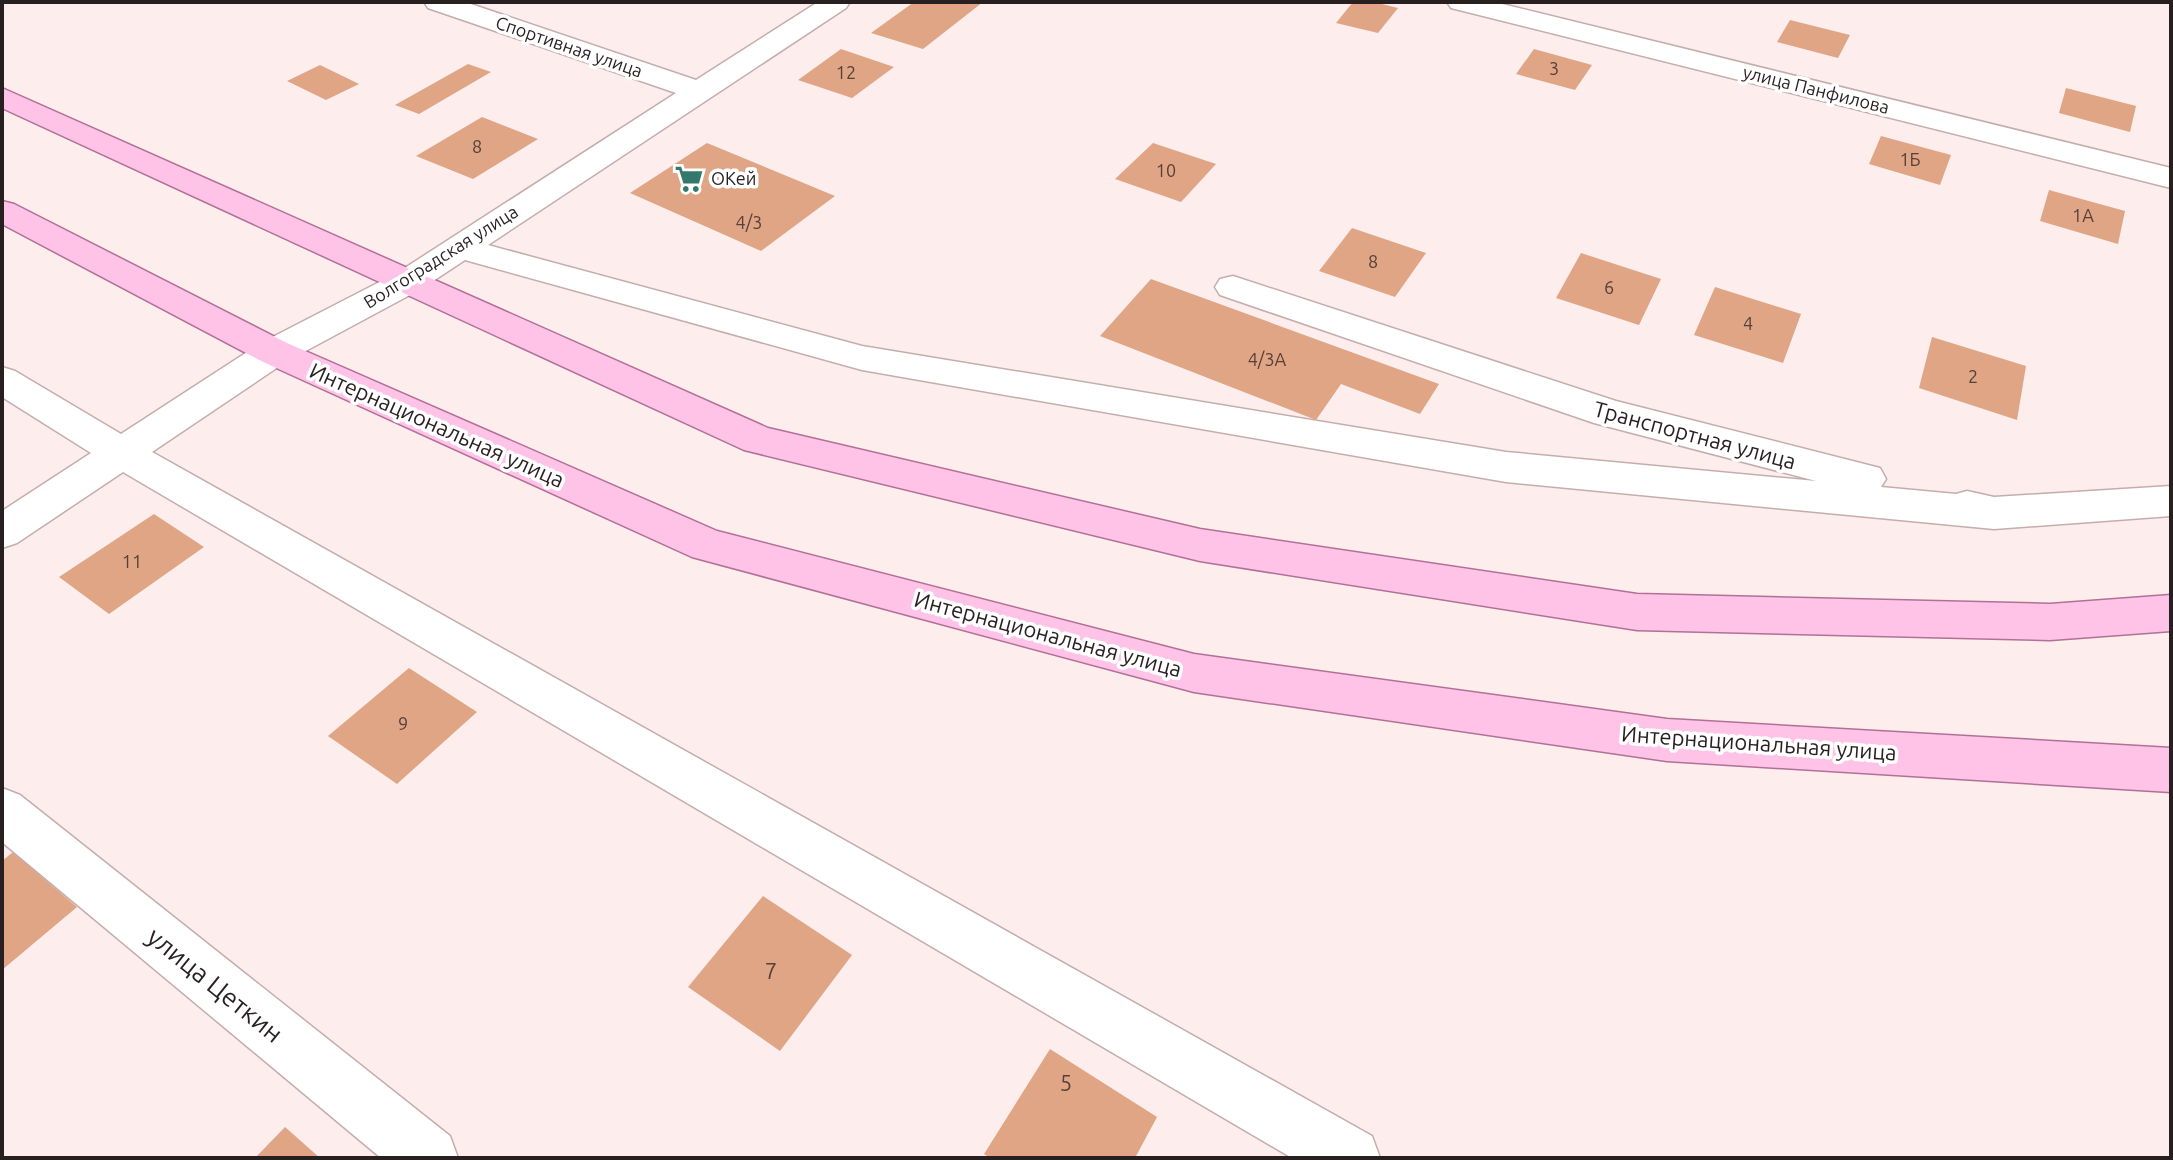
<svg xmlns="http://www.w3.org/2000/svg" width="2173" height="1160" viewBox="0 0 2173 1160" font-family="Ubuntu,sans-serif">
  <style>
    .building { fill: #dfa585 }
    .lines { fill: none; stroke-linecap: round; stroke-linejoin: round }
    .minor-casing { stroke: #c5adad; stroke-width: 3 }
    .major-casing { stroke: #b37096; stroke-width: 3 }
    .minor { fill: #fff; fill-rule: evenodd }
    .major { fill: #fec3e6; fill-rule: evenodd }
    .labels { text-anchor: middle; stroke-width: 7; stroke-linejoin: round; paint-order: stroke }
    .far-street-label { font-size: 18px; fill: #281f20; stroke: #fff }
    .number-label { font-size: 18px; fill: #564039 }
    .far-poi-label { font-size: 18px; fill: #281f20; stroke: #fff; text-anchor: start }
    .street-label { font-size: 22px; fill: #281f20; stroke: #fff }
    .near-number-label { font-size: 22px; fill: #564039 }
    .near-street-label { font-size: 26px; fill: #281f20; stroke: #fff }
  </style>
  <rect width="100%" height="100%" fill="#fdeded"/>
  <path class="building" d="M914,2h69l-60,47 -52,-16z
    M1353,2h21l24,6 -20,25 -42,-10z
    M1790,20l60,15 -12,23 -61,-16z
    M841,49l53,18 -42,31 -54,-18z
    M1534,49l58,16 -17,25 -59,-16z
    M468,64l23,8 -72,42 -24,-9z
    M320,65l39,19 -33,16 -39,-19z
    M2066,88l70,18 -6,26 -71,-19z
    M482,117l56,22 -65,40 -57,-23z
    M1881,136l70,19 -11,30 -71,-21z
    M707,143l128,53 -74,55 -131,-58z
    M1153,143l63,21 -35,38 -66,-23z
    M2049,190l76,21 -7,33 -78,-23z
    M1352,228l74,25 -31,44 -76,-26z
    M1581,253l80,26 -22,46 -83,-27z
    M1151,279l288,105 -19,30 -79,-30 -25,36 -216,-84z
    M1715,287l86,27 -18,49 -89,-28z
    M1932,337l94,29 -9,54 -98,-32z
    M154,514l50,33 -95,67 -50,-37z
    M409,668l68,44 -80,72 -69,-48z
    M13,852l64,55 -75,63v-109z
    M763,896l89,59 -72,96 -92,-64z
    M1050,1049l107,68 -22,41h-145l-6,-4z
    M285,1127l35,31h-65z"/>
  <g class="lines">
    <defs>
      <path id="minor" d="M424,2h41l231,78 122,-78h32l-4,6 -358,237 374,101 644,106 310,29 -222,-58 -374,-128 -5,-8 5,-8 13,-3 383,125 264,67 6,11 -5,8 75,7 11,-3 27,6 177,-11v30l-177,13 -488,-47 -644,-112 -397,-110 -44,29 -134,72 -135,91 1220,684 8,22h-88l-1169,-686 -106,71 -15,5v-37l89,-58 -89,-56v-30l13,4 106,63 140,-91 136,-70 279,-180 -248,-85z
        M1447,2h47l677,166v20l-720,-180z
        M2,788l18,7 430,341 8,22h-77l-379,-316z"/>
      <path id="major" d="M2,88l766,340 432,101 437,65 413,10 121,-9v36l-121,9 -413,-10 -437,-69 -456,-111 -742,-342z
        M2,201l12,3 273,139 430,188 477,123 473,65 504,29v44l-504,-31 -473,-69 -502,-135 -431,-196 -259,-137z"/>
    </defs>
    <use href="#minor" class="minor-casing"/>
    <use href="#major" class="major-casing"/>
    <use href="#minor" class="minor"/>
    <use href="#major" class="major"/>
  </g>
  <defs>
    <symbol id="supermarket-bare" viewBox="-9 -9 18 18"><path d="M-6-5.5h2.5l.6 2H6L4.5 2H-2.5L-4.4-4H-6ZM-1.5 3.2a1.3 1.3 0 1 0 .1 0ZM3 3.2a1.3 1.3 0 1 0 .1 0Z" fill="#34786b" stroke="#fff" stroke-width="2.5" paint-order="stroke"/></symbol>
  </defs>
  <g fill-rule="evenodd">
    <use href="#supermarket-bare" x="669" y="159" width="40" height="40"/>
  </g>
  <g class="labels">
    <g class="far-street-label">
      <text transform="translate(569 47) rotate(19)" y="6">Спортивная улица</text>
      <text transform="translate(1816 90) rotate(14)" y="6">улица Панфилова</text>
      <text transform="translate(441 257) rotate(-32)" y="6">Волгоградская улица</text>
    </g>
    <g class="number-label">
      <text x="1554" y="75">3</text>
      <text x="846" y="79">12</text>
      <text x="477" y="153">8</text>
      <text x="1910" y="166">1Б</text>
      <text x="1166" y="177">10</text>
      <text x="2083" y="222">1А</text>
      <text x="749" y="229">4/3</text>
      <text x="1373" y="268">8</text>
      <text x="1609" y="294">6</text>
      <text x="1748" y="330">4</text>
      <text x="1267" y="366">4/3А</text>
      <text x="1973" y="383">2</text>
      <text x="132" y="568">11</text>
      <text x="403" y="730">9</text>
    </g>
    <g class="far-poi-label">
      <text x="711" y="185">ОКей</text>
    </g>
    <g class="street-label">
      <text transform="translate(437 425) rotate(24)" y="8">Интернациональная улица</text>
      <text transform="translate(1695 435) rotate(15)" y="8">Транспортная улица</text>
      <text transform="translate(1048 634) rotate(15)" y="8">Интернациональная улица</text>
      <text transform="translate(1759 743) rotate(4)" y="8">Интернациональная улица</text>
    </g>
    <g class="near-number-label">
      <text x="771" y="979">7</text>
      <text x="1066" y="1091">5</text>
    </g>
    <g class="near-street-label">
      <text transform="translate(215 985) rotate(39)" y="9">улица Цеткин</text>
    </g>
  </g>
  <rect width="2173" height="1160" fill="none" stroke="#281f20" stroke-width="8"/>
</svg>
